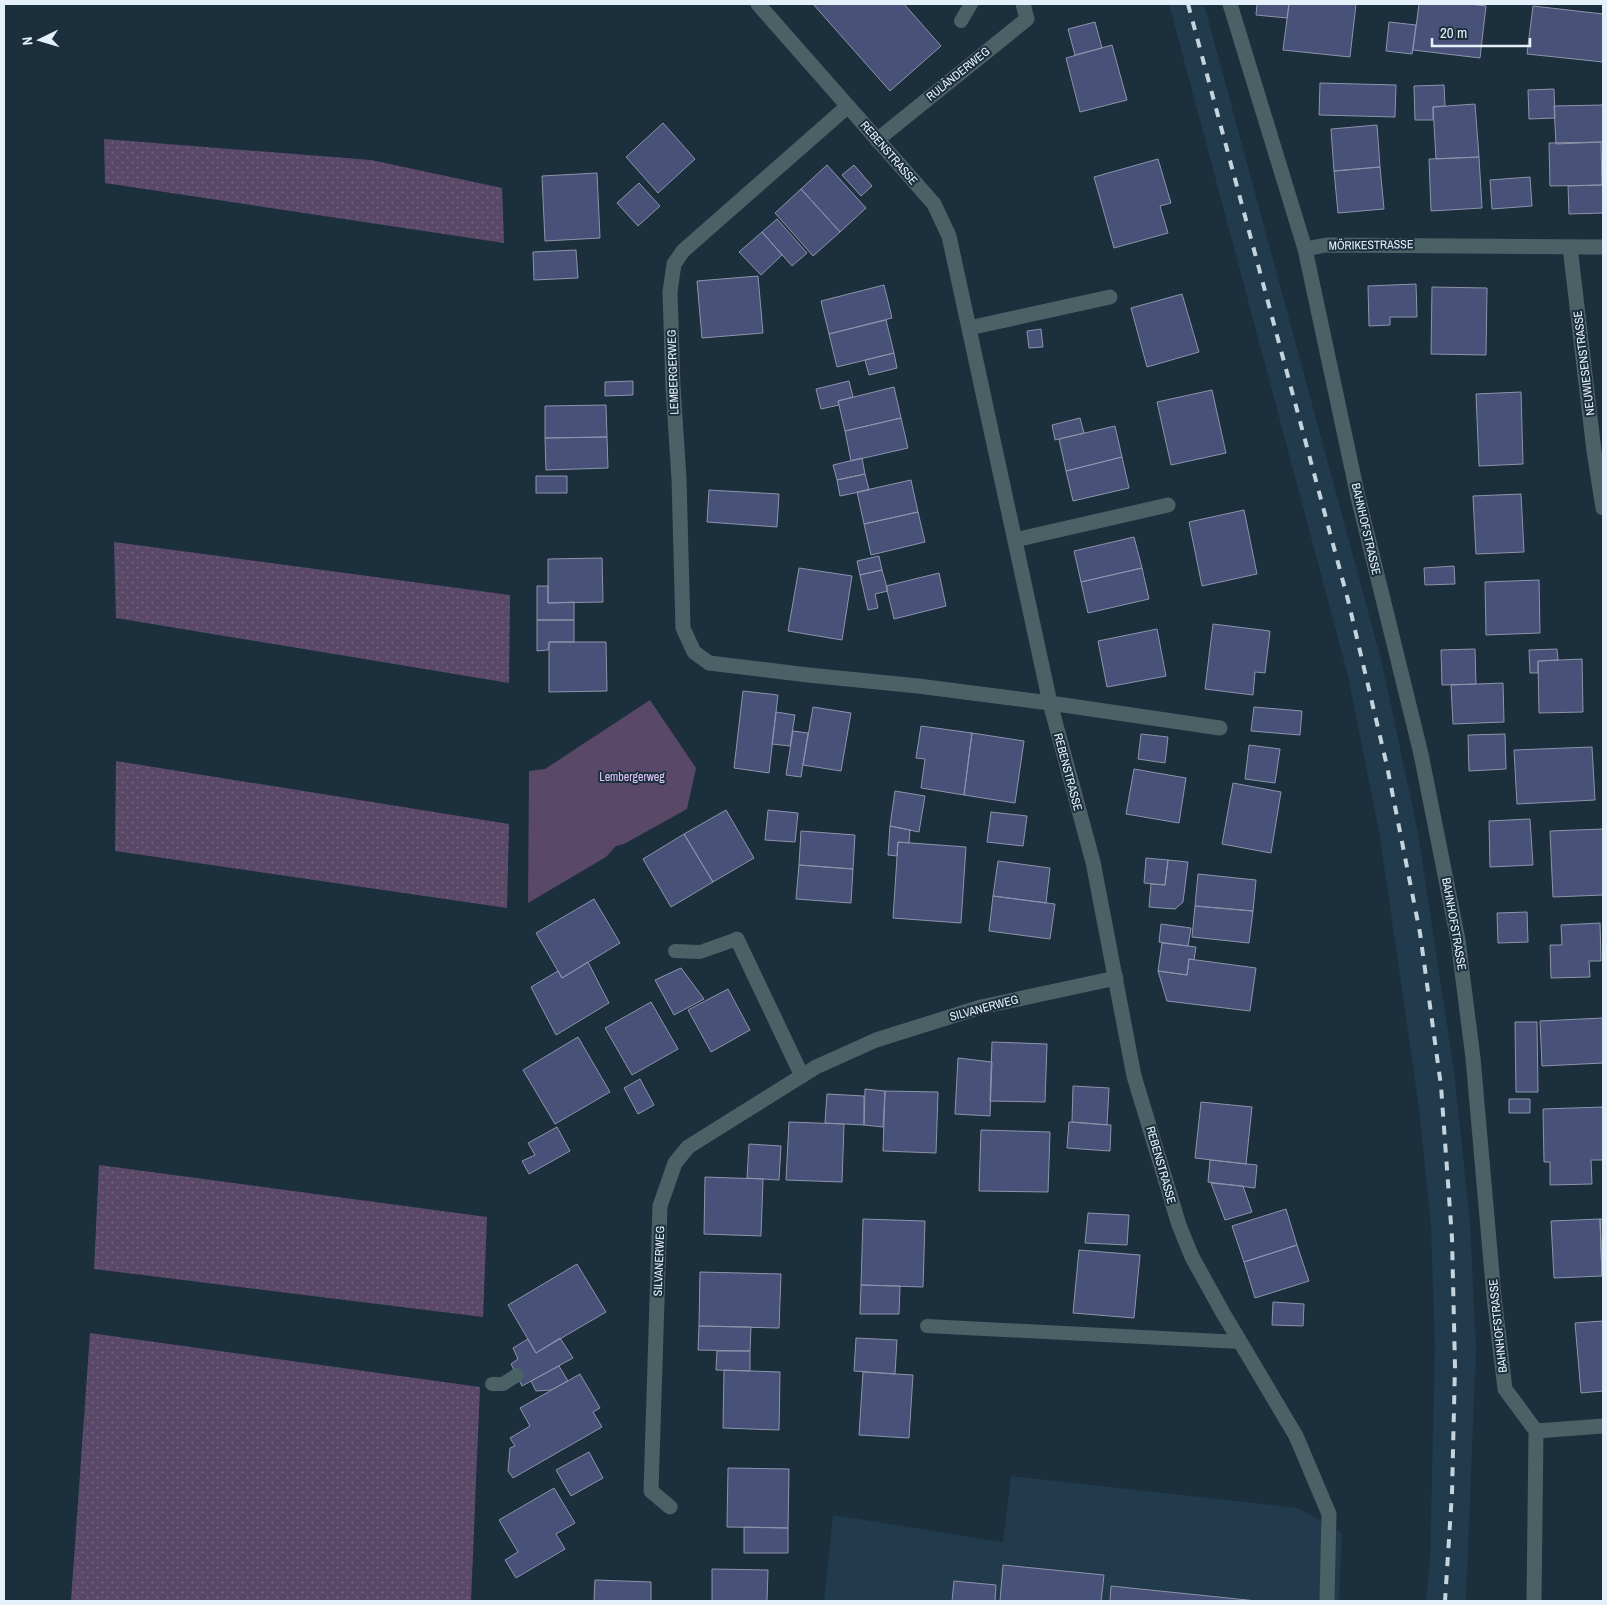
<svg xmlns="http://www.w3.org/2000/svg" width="1607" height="1605" viewBox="0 0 1607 1605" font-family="'Archivo Narrow',sans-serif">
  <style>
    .built { fill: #213a4c }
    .grass { fill: url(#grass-dots) }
    .park { fill: #594868 }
    .building { fill: #485178; stroke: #8e93ab }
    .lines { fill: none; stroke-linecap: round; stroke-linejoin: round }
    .service { stroke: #4a6265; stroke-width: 14 }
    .minor { stroke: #4a6265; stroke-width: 15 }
    .rail { stroke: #c5d3dc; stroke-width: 4; stroke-dasharray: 9 9; stroke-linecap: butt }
    .labels { text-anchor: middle; stroke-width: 4; stroke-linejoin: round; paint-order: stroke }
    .street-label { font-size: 12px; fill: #e5f1fa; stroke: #1c2f3d }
    .park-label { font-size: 12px; fill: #e3c7fc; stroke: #1c2f3d }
  </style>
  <defs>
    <pattern id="grass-dots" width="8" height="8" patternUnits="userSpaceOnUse" patternTransform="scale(1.25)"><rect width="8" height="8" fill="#594868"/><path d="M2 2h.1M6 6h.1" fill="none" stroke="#71637e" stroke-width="1.8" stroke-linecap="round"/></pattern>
  </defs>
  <rect width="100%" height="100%" fill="#1c2f3d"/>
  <path class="built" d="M1169,4h35l178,659 36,170 36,238 16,151 6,127 -10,252h-40l4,-40 5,-213 -4,-121 -12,-118 -39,-272 -32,-161z
    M1011,1476l287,32 44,25 -3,68h-515l9,-86 170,27z"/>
  <path class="grass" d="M104,139l267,21 131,28 2,55 -399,-60z
    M114,542l396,53 -1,88 -393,-65z
    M116,761l393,63 -2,84 -392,-57z
    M99,1165l388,52 -4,100 -389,-48z
    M90,1333l390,54 -9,214h-400z"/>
  <path class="park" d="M650,700l46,68 -9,41 -63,35 -8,2 -10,11 -78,46 1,-132 16,-2z"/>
  <path class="building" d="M813,4h91l37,42 -51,45z
    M1257,4h32l-2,14 -31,-3z
    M1289,4h67l-6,53 -67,-7z
    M1419,4h51l16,2 -6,52 -67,-8z
    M1533,6l70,8v48l-76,-8z
    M1095,22l7,26 -27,7 -7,-26z
    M1389,22l27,3 -4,29 -26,-3z
    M1112,45l15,55 -47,12 -14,-54z
    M1320,83l76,2 -1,32 -76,-2z
    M1444,85l1,21 -12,1v13h-18l-1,-34z
    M1554,89l1,29 -26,1 -1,-29z
    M1475,104l4,53 -43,2 -3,-52z
    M1603,105v37l-47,2 -2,-38z
    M663,123l32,36 -37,34 -32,-36z
    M1377,125l3,42 -46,4 -3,-42z
    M1601,142l1,43 -52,1 -1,-43z
    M1479,157l3,51 -51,3 -2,-52z
    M1158,159l13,44 -11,3 8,27 -54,15 -20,-71z
    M827,165l39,43 -26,24 -39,-43z
    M854,165l18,21 -11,10 -19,-21z
    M1380,167l4,42 -46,4 -4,-42z
    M597,173l3,65 -55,3 -3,-65z
    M1530,177l2,29 -40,3 -2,-29z
    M639,183l21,23 -22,20 -21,-23z
    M1602,185h1v28l-34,1 -1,-28z
    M801,189l39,43 -27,24 -38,-43z
    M777,219l30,34 -15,13 -30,-34z
    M762,232l20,23 -21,20 -22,-23z
    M576,250l2,28 -44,2 -1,-28z
    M758,276l5,57 -61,5 -5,-57z
    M1416,284l1,33h-27v8l-21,1 -1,-40z
    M884,285l8,33 -63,16 -8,-33z
    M1432,287l55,1 -1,67 -55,-1z
    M1182,294l17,58 -52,15 -16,-59z
    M886,320l8,33 -57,14 -8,-33z
    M1041,329l2,18 -14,1 -2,-17z
    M894,353l3,15 -28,7 -4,-15z
    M633,381v14l-28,1v-14z
    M849,381l4,16 -15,4 1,4 -18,4 -5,-20z
    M894,387l7,31 -56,13 -7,-30z
    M1212,390l14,63 -55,12 -14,-63z
    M1521,392l2,72 -44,2 -3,-72z
    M606,405l1,32 -62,1v-32z
    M901,418l7,30 -57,13 -6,-30z
    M1080,418l4,15 -29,7 -3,-15z
    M1115,426l7,31 -56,14 -7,-32z
    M607,437l1,31 -62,2 -1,-32z
    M1122,457l7,31 -56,13 -7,-30z
    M862,458l3,16 -28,6 -4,-15z
    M865,474l4,16 -29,6 -3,-16z
    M536,476h31v17h-31z
    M911,480l7,32 -54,12 -7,-32z
    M709,490l70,4 -2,33 -70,-5z
    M1521,494l3,58 -48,2 -3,-58z
    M1244,510l13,64 -55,12 -13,-64z
    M918,512l7,30 -54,13 -7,-31z
    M1134,537l8,31 -61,14 -7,-31z
    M879,556l3,14 -22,5 -3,-14z
    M602,558l1,44 -55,1v-44z
    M1454,566l1,18 -30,1 -1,-17z
    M799,568l53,8 -10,64 -54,-9z
    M1142,568l7,31 -61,14 -7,-31z
    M882,570l6,21 -13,3 3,14 -10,2 -8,-35z
    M939,573l7,33 -52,13 -8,-33z
    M1539,580l1,53 -54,2 -1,-53z
    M537,586h11v17l26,-1v18h-37z
    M537,620h37v22h-25l-1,8 -11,1z
    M1213,624l57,7 -5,42 -10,-1 -2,23 -48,-6z
    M1157,629l9,47 -59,11 -9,-46z
    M549,642h57l1,49 -58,1z
    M1475,649l1,35 -34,1 -1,-35z
    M1557,649l1,11 -20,1v12h-8l-1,-23z
    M1582,659l1,53 -44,1 -1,-52z
    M1503,683l1,39 -51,2 -2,-39z
    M743,691l35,4 -9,78 -35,-5z
    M813,707l38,6 -10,58 -38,-6z
    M1254,707l48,4 -2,24 -49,-4z
    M776,712l19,3 -5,31 -18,-2z
    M921,726l51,7 -8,62 -43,-7 4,-29 -9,-1z
    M793,731l15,2 -7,44 -15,-2z
    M972,733l52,8 -9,62 -51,-8z
    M1141,734l27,3 -3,26 -27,-4z
    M1505,734l1,35 -37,2 -1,-36z
    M1249,745l31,4 -5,34 -30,-4z
    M1592,747l3,53 -78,4 -3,-54z
    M1134,769l52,9 -7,45 -53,-9z
    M1233,783l48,9 -10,61 -49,-9z
    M895,791l30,5 -6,36 -29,-6z
    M726,810l28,48 -41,24 -29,-48z
    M768,810l30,3 -3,29 -30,-2z
    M991,812l36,4 -4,30 -36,-4z
    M1530,819l3,46 -43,2 -1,-46z
    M890,826l20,4 -1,13 -11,-1 -1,14 -9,-1z
    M1603,829v66l-50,2 -3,-66z
    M801,831l54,4 -2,34 -54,-4z
    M684,834l29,48 -42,25 -28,-48z
    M898,842l68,5 -5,76 -68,-5z
    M1146,858l22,2 -3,25 -21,-2z
    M1168,860l20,2 -5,40 -8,7 -26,-2 2,-23 14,1z
    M998,861l52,7 -4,35 -53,-7z
    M799,865l54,4 -2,34 -55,-4z
    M1198,874l58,6 -3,31 -58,-5z
    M993,896l62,8 -5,35 -61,-8z
    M594,899l26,44 -58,35 -26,-45z
    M1195,906l58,5 -4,32 -57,-6z
    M1527,912l1,30 -30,1 -1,-30z
    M1600,923l1,38h-12l1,16 -39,1 -1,-33h12l-1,-20z
    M1161,924l30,4 -3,18 -29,-4z
    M1162,943l34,4 -2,13 -5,-1 -2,16 -29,-4z
    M1189,959l67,9 -6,43 -83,-10 -9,-30 29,4z
    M588,962l21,41 -53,32 -25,-48 27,-16 4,7z
    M681,968l23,31 -30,16 -19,-35z
    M728,989l22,41 -39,22 -23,-42z
    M651,1002l27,47 -46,26 -27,-47z
    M1603,1018v45l-61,3 -2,-45z
    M1515,1022h22l1,70h-22z
    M578,1037l32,55 -55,32 -32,-54z
    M992,1042l55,2 -2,58 -55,-1z
    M958,1058l34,4 -2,54 -35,-2z
    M640,1079l14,26 -16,9 -14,-26z
    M1073,1086l36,2 -2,37 -35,-3z
    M865,1089l20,2 -2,36 -19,-2z
    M885,1091l53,1 -2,61 -53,-2z
    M827,1094l37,2v29l-39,-2z
    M1509,1099h21v14h-21z
    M1201,1102l51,5 -6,57 -51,-6z
    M1603,1107v53h-12l1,24 -42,1v-23h-6l-1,-53z
    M789,1122l55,2 -2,58 -56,-2z
    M1069,1122l42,3 -1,26 -43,-3z
    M557,1127l13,24 -41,23 -7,-13 13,-6 -7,-12z
    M981,1130l69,2 -2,60 -69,-1z
    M749,1144l32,2 -2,34 -32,-2z
    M1210,1160l47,5 -2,23 -47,-6z
    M705,1177l58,2 -2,57 -57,-2z
    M1211,1183l32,3 9,26 -27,8z
    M1286,1209l11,36 -53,17 -12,-36z
    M1088,1213l41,2 -2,30 -42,-2z
    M863,1219l62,2 -2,66 -62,-2z
    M1600,1219l2,57 -48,2 -3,-57z
    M1600,1219h3v57h-1z
    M1297,1245l12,36 -54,17 -11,-36z
    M1079,1250l61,5 -6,63 -61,-5z
    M577,1264l29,48 -70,41 -28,-48z
    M700,1272l81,2 -2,54 -80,-2z
    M861,1285l39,1 -1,28h-39z
    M1273,1302l31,2 -1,22 -31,-1z
    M1603,1321v70l-22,2 -6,-70z
    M699,1326l52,1 -1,24 -52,-1z
    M560,1338l13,20 -51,28 -11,-22 7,-5 -5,-11 15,-9 8,14z
    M856,1338l41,2 -2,34 -41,-3z
    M717,1351h33v20l-34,-1z
    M559,1366l9,15 -17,9 -15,1 -5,-10z
    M724,1370l56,2 -1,58 -56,-2z
    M863,1372l50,3 -4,63 -50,-3z
    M580,1374l20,34 -7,4 9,15 -89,51 -5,-7 2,-23 5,-2 -5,-8 20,-12 -10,-18z
    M589,1452l14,26 -32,18 -15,-26z
    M728,1468l61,1 -1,59 -61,-1z
    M554,1488l21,35 -19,11 9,15 -49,29 -11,-18 13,-8 -19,-32z
    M744,1527l44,1v25h-44z
    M1003,1565l101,10 -3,26h-101z
    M712,1569l56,1 -1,31h-55z
    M595,1580l56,2v19h-57z
    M954,1581l42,4 -1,16h-43z
    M1111,1586l146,15h-147z"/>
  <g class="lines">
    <path class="service" d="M961,21l10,-17
      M675,951l25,1 37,-13
      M927,1326l313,16
      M492,1384h11l14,-9"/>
    <path class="minor" d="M758,4l176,200 15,32 101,467 43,159 41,214 45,149 13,32 31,56 73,123 33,78 -2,87
      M1230,4l75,245 53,248 63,257 37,186 15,118 21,239 11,92 31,42 -2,170
      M848,106l-165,145 -9,13 -4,28 3,94 6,93 4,149 11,24 15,11 99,12 110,11 132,17 170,25
      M877,140l150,-121 -4,-15
      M1570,247l24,204 9,57
      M1305,249l21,-4 277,2
      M969,328l141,-31
      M1015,540l153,-35
      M737,939l65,137
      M1536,1431l67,-5
      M670,1507l-19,-16 9,-285 15,-43 13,-16 128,-80 60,-27 105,-33 135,-29"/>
    <path class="rail" d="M1188,4l160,596 39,166 33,167 21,153 11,152 3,128 -3,127 -7,108"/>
  </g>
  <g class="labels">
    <g class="street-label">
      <text transform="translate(958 74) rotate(-39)" y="4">RULÄNDERWEG</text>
      <text transform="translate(889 153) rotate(49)" y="4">REBENSTRASSE</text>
      <text transform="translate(1371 245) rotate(-1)" y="4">MÖRIKESTRASSE</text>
      <text transform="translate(1584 363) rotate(-97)" y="4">NEUWIESENSTRASSE</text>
      <text transform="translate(673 372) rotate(-92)" y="4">LEMBERGERWEG</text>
      <text transform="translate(1366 529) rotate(77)" y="4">BAHNHOFSTRASSE</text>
      <text transform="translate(1068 772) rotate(75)" y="4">REBENSTRASSE</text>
      <text transform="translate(1454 924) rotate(80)" y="4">BAHNHOFSTRASSE</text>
      <text transform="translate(984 1008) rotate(-15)" y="4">SILVANERWEG</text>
      <text transform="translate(1161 1165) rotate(74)" y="4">REBENSTRASSE</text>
      <text transform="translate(659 1261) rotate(-88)" y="4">SILVANERWEG</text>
      <text transform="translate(1498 1326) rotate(-96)" y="4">BAHNHOFSTRASSE</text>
    </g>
    <g class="park-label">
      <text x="632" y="781">Lembergerweg</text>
    </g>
  </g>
  <rect width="1607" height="1605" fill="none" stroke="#e5f1fa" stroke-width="10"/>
  <g transform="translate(40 40) rotate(265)" stroke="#1c2f3d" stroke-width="4" paint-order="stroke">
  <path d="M0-4L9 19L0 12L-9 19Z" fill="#e5f1fa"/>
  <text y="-8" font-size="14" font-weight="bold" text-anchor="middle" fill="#e5f1fa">N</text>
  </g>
  <path d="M1432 38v8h98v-8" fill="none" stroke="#e5f1fa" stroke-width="2.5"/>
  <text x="1440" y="38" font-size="15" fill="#e5f1fa" stroke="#1c2f3d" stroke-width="4" paint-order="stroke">20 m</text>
</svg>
